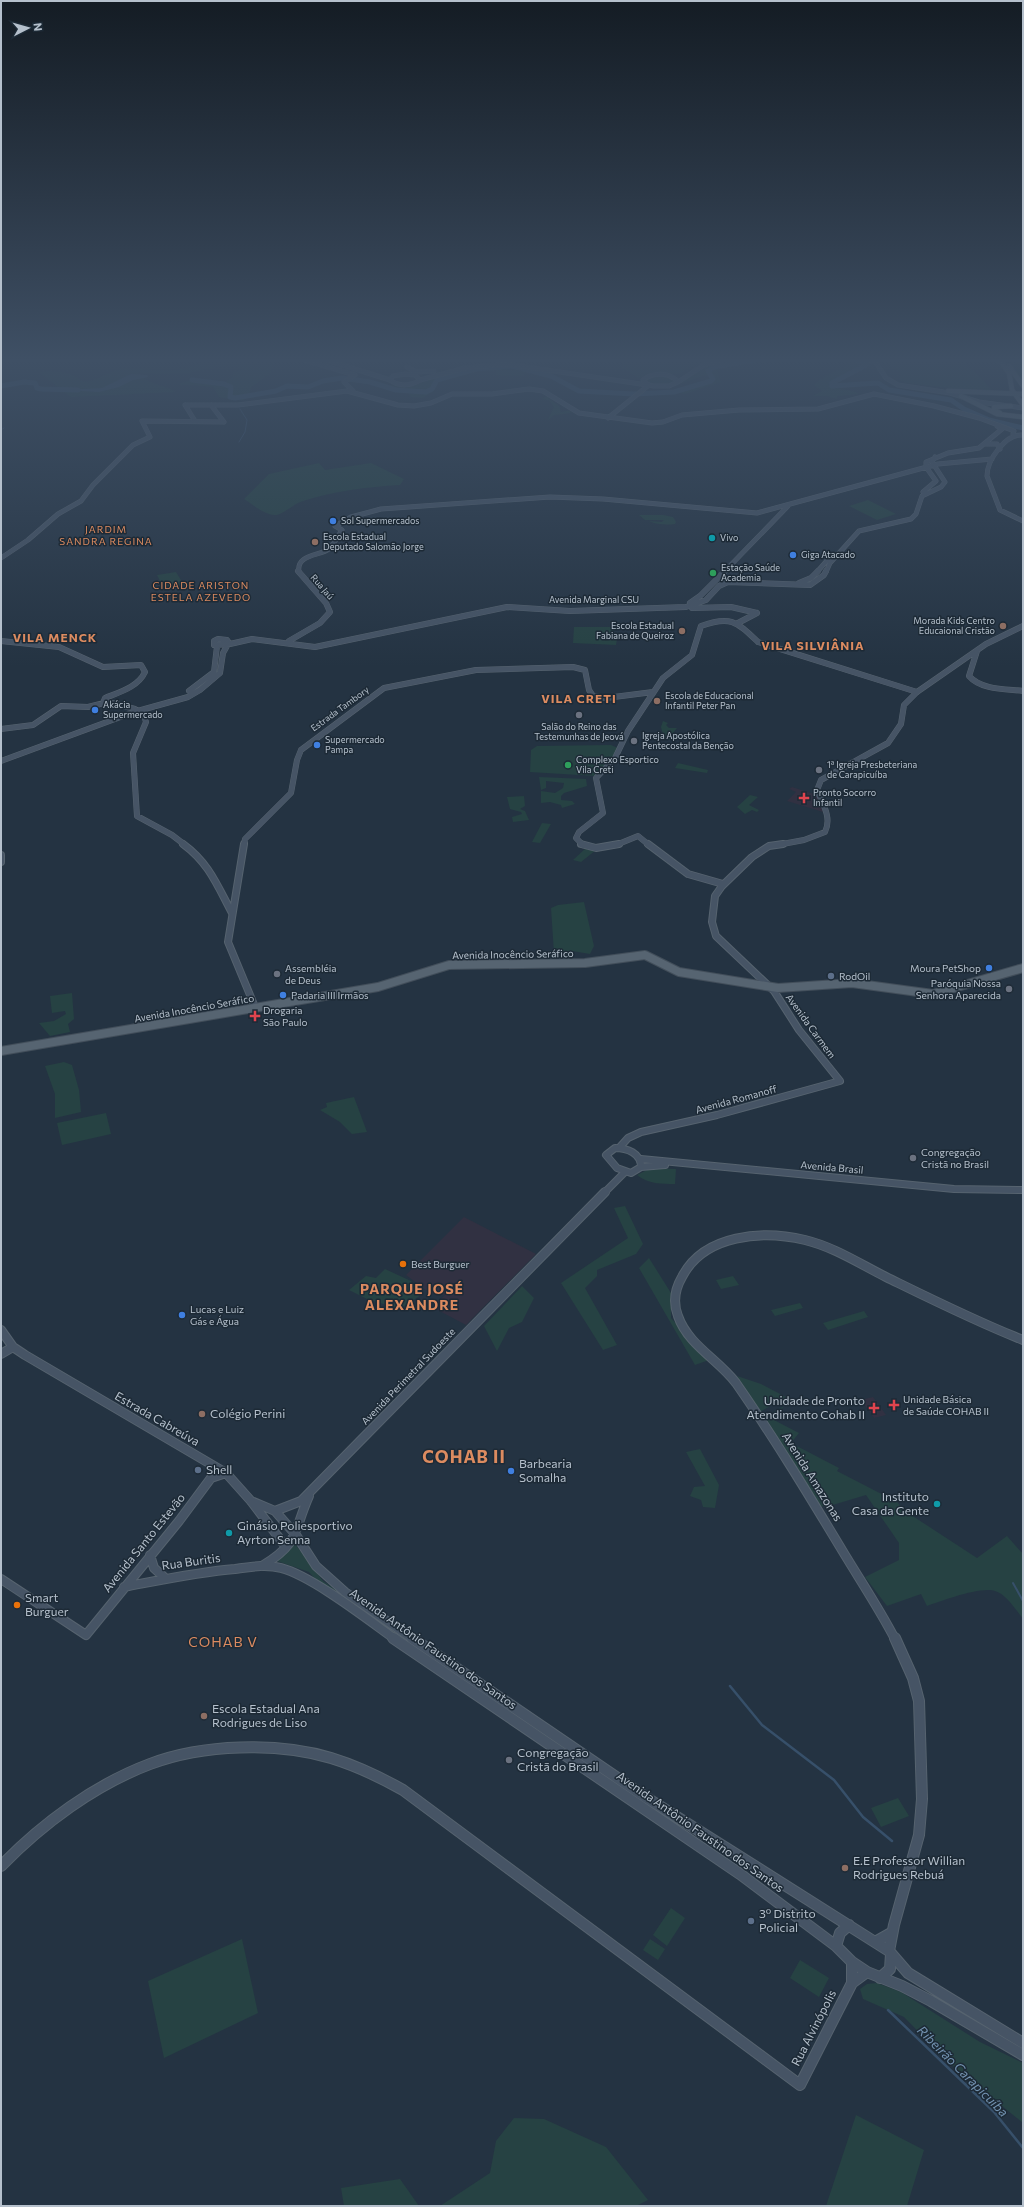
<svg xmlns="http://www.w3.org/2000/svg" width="1024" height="2207" viewBox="0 0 1024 2207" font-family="Commissioner,sans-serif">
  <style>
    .medical { fill: #313142 }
    .green { fill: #264243 }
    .water { fill: #37506a }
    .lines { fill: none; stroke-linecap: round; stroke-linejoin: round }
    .stream-far2 { stroke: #37506a; stroke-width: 1 }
    .stream-far1 { stroke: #37506a; stroke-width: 2 }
    .stream { stroke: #37506a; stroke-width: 2.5 }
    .river { stroke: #37506a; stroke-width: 5 }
    .secondary-far4-casing { stroke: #56636f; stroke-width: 5 }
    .secondary-far3-casing { stroke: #56636f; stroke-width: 6 }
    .secondary-far2-casing { stroke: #56636f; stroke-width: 8 }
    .secondary-far1-casing { stroke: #56636f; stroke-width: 10 }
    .secondary-casing { stroke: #56636f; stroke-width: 12 }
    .primary-far1-casing { stroke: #424e5a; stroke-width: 5.5 }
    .primary-casing { stroke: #424e5a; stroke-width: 10 }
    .secondary-far4 { stroke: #465465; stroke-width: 4 }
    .secondary-far3 { stroke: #465465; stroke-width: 5 }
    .secondary-far2 { stroke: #465465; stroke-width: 6 }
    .secondary-far1 { stroke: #465465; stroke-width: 8 }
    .secondary { stroke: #465465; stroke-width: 10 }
    .primary-far1 { stroke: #566471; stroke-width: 4.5 }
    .primary { stroke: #566471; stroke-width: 8 }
    .shop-dot { fill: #3f7fe0; stroke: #1d2a36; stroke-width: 1.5 }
    .culture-dot { fill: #0f9aa8; stroke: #1d2a36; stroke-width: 1.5 }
    .education-dot { fill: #8d6e63; stroke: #1d2a36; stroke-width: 1.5 }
    .leisure-dot { fill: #2e9e5b; stroke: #1d2a36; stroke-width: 1.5 }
    .worship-dot { fill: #6b7280; stroke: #1d2a36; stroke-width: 1.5 }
    .health-dot { fill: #e0444e; stroke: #1d2a36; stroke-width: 1.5 }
    .service-dot { fill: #5c6f8a; stroke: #1d2a36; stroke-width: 1.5 }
    .food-dot { fill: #e8710a; stroke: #1d2a36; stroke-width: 1.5 }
    .labels { text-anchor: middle; stroke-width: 3; stroke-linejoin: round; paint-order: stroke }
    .far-poi-label { font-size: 9px; fill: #b5c0cc; stroke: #1d2a36; text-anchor: start }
    .far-street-label { font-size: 9px; fill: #b5c0cc; stroke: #1d2a36 }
    .far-quarter-label { font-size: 10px; letter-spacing: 1px; fill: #dc8b60; stroke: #1d2a36 }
    .street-label { font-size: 10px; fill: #b5c0cc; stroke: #1d2a36 }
    .poi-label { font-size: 10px; fill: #b5c0cc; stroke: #1d2a36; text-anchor: start }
    .far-district-label { font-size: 12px; font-weight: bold; letter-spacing: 1px; fill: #dc8b60; stroke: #1d2a36 }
    .near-poi-label { font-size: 12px; fill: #b5c0cc; stroke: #1d2a36; text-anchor: start }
    .near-street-label { font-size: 12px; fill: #b5c0cc; stroke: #1d2a36 }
    .near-water-label { font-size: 13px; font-style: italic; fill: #7393b1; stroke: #1d2a36 }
    .district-label { font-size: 14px; font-weight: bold; letter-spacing: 1px; fill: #dc8b60; stroke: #1d2a36 }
    .near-quarter-label { font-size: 14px; letter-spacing: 1px; fill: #dc8b60; stroke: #1d2a36 }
    .near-district-label { font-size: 17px; font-weight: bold; letter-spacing: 1px; fill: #dc8b60; stroke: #1d2a36 }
  </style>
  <rect width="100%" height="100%" fill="#243342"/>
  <path class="medical" d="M792,787l25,8 6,17 -36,-11 9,-9 -7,-3z
    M464,1217l72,37 -70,71 -34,-18 13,-12 -15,-2 -24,-18z
    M873,1397l13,18 -12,3 -13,-18z"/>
  <path class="green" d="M211,358h52l6,1 3,5 -1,9 -20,14 -2,8 -5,5h-9l-16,-3 -6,-10 -36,-3 19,-5 29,3 8,-5v-5l9,-2c-12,-11 -40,2 -55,3 -16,1 -33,2 -50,-1 12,14 25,11 39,20l-105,5 -31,-24c10,-4 24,-1 35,3 3,1 5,5 7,5 11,3 24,-8 35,-11 20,-4 38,2 58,0 13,-1 25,-8 38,-10z
    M626,358h89l-17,5 -19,11h-28l-13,4 -15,-10v-8z
    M738,358h107l21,6 -38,20c7,7 23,4 31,10l-22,2v3l-10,-3h-14l9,-5 -8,-6 10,-8 24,-12 -1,-2c-39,-6 -87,-2 -125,5l-5,3 4,11 -36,12 -4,-1 35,-13 -4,-5 -12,2 -22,8c19,-16 37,-23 60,-27z
    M881,358h76l17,13 17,18 -10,3 -74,-9 -7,-3v-8z
    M1006,358h17v25z
    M507,365v3l-28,3 -45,12 1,7 -12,8 -12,-1 -2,-4 -22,-8 23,1 15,-8 41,-10z
    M497,369l29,1 -2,6 -29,-1z
    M655,376l14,1 6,4c-8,5 -21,6 -29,0z
    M548,395l3,2 -3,1 11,8 2,6 11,-2 -2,2 2,1 -18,2 -6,5 6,-13 -5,-7 -7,-1z
    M319,463l6,7 46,-7 33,16 -4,6c-33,2 -65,6 -97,16 -10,3 -21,15 -29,14 -11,-1 -22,-11 -30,-16l25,-25z
    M868,500l28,14 -19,6 -28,-14z
    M639,515h24l10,2 3,5 -1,2c-8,1 -18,1 -26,-3l13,1 2,-2h-19z
    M176,572l8,13 -20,4 -7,-14z
    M574,627h42l-1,3 -8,4 10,5 -1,6 -43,-2z
    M663,721l5,2 -2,2 3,3h8l-4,5 8,2v2l-3,-1 -2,4 -12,-1 -3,-12z
    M611,745l7,3 -6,11 -16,17 -66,-4 1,-22 6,-4z
    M678,763l30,7 -1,3 -32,-5z
    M539,777l47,2 1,7 -23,7 -3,3v4l11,1 3,3 -13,4 -1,-3 -11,-3 -9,1v-12l14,2 8,-5 1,-5 -18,-2v7l-5,2z
    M750,795l8,2 -9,8 10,5 -2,2 -5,-2 -7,4 -8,-7z
    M524,796l1,10 -5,3 5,2 4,9 -16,2 -1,-5 10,-3 -1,-2 -11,-3 -3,-12z
    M542,823l9,1 -11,19 -8,-1z
    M586,848l10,2 -15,12 -8,-2z
    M584,902l10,44 -4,8 -18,-3 -18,2 -3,-45 7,-3z
    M72,993l2,26 -6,5 2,8 -20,4 -11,-13 15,-2 12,-7 -1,-3 -13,2 -2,-17z
    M64,1062l8,3 7,25 2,22 -26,6v-24l-10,-28z
    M354,1097l13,35 -15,2 -12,-12 -20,-12 7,-3 -1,-4z
    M106,1113l5,21 -49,11 -5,-22z
    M651,1168l25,1 -1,15c-13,0 -27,0 -38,-9z
    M625,1206l18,38 -7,10 -39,16v6l-12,12 32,57 -14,5 -42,-67 67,-45 -14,-30z
    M649,1258l22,35v25l38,42 -14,5 -56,-97z
    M385,1269l26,12 10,14 -21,14 -33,-10 -18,-9 17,-14 10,2z
    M733,1276l6,9 -18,4 -5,-9z
    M522,1286l12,12 -12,24 -13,6 -12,23 -13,-25z
    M800,1303l3,5 -28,8 -4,-6z
    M864,1311l4,6 -40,13 -5,-7z
    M737,1376l24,8 25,13 -26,15z
    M784,1406l-10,14 25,13 -8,10 48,25 -2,3 60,31 8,9 72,47 30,-22 16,18v65c-7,-9 -17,-25 -28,-28 -14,-5 -54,10 -68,15l-6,-12 -34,12 -22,-29 34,-17v-17l-33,-48 -40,12 -1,-1 -7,1 -53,-90z
    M700,1449l19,36 -4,23 -12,-1 -2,-7 -11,-4 4,-9 11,-1 -19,-34z
    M295,1544l28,37 67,47 -2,3 -71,-50 -8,-9 -32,-11z
    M898,1798l11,18 -28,11 -10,-19z
    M671,1908l14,10 -18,28 -14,-11z
    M242,1939l16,74 -94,45 -16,-77z
    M650,1939l15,10 -7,11 -15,-10z
    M800,1960l29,18 -10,19 -29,-19z
    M877,1983l24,9 79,50 43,21v60l-76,-62 -43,-44 -41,-18 -3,-10 7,-5z
    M856,2115l68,35 -17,56h-81z
    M514,2118l30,1 62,28 42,53 -12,6h-196l50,-33 6,-32z
    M400,2179l19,27h-75l-3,-18z"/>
  <path class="water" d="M131,374l16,1 1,2 -15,3 -14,7 -20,5 -33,-2 36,-2z"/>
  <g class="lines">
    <path class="stream-far2" d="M1,430l3,-2
      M239,442l6,-10 2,-12 -7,-11"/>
    <path class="stream-far1" d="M1013,1583l10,18"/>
    <path class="stream" d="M730,1686l32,39 72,55 29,37 29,24
      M888,2010l106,102 29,36"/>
    <path class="river" d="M850,358l18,6 -36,19v3l46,-3 11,7 62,10 13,9 25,11 34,8
      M192,380l32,4 7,3 -1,10 5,1 41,-7 11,-5 21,1 15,-6 19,-3 28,4 26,8 30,2 6,-3 5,-9 39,-11 36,-3 39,10 28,15 55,3 40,-2 37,-11 2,-2 -5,-8 6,-4 53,-9
      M1,386l23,-4 11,1 2,5 4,1 37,1"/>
    <defs>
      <path id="secondary-far4" d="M298,358l57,17 -11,7 9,9
        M320,358l70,22
        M866,358l10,5 10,15 12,7 52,8 29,9 44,6
        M407,367l9,5 18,-1
        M405,374l10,1 5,5c-9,6 -21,7 -30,0l3,-4z
        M420,380l45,-12 41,-4 148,22h15l9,-4c-8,-10 -25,-10 -35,-2l5,5
        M678,382l26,-17 25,-7
        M185,405h53l109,-14 51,14 16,1 17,-3 21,-9h40l37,-5 14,2 36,22 73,10 11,-1 19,-7 57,-5 79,-1 56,-15 60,12 45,12 35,13 -1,3
        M185,405l10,16
        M211,405l13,17
        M608,418l41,-33
        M1023,435c-17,-2 -36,25 -36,41l13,34 23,11
        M985,444h12l3,5
        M926,467v-5l22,-9 31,-5 23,-19 -5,-3
        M923,492l13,-11 -10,-14
        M1,558l27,-18 30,-26 23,-13 12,-16 40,-40 17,-8 -8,-16 82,1
        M299,572c-3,-18 21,-16 30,-23 5,-5 9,-13 13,-19l-7,-4 16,-9 30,-8 169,-12 53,2 154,14 181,-49 54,-5
        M724,572l64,-66
        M817,572l14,-16
        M826,572l4,-9 29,-32 52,-12 5,-5 6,-18 19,-9 4,-5 -13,-20 3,-5"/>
      <path id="secondary-far3" d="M799,583l12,-5 7,-7
        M690,603l10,-7 25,-25
        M692,608l39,-1 26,6
        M738,623l19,-10
        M218,639l9,1 3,4 -16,1v-4z
        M1,641l58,6 44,20 38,-2 4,7c-7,15 -25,20 -40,26l-2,5
        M289,641l31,-18 10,-11 -4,-9 -28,-32
        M230,644l22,-5 63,8 192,-40 63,4 116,-4 20,-7 13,-14 9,-4 82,3 14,-10 2,-4
        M977,651l-8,25c12,14 37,13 54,15
        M189,691l25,-19 3,-26
        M1,729l32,-4 28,-19 27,1 20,-5 27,7 9,6 2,7 -13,31 4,63 35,19 13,10
        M1,761l133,-49 54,-15 12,-7 20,-17 3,-20 4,-7
        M244,845l1,-6 46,-46 6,-33 4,-10 83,-62 92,-18 97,-3 12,3 4,20 4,6 13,2 47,-6
        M583,845l-7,-7 3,-6 24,-19 -7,-35 19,-20 13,-27 35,-53 29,-23 9,-29c30,-11 36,-4 57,16l159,50
        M616,845l22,-9 11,9
        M777,845l27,-5 21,-8c7,-14 -2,-28 -8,-42l4,-10 67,-37 13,-19 3,-19 13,-13 69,-48 37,-18"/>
      <path id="secondary-far2" d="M183,844c26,19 34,41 49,69
        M244,844l-16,98 27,65
        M581,844l15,4 23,-4
        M648,844l40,30 35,10
        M1,855v7
        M615,1148c12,0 26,5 26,19l-10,6 -14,-5 -11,-13z
        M619,1148l9,-10 13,-6 76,-17 123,-34 -41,-51 -25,-39 -58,-55 -4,-14 3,-26 7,-10 30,-29 17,-11 14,-2
        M641,1159l313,30 69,1
        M641,1167l24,-2
        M604,1193l20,-20"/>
      <path id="secondary-far1" d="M1,1330l12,17 12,8 201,118 25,28 35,46
        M1,1354l12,-7
        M251,1501l24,10 26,-10 304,-309
        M275,1511l21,24 20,31 29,26 68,47
        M150,1555l4,13 11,10
        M262,1566c38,-23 31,-34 47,-70
        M1,1579l85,56 93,-114 32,-43 15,-5
        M124,1587c37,-7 74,-15 111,-18 15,-2 31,-5 46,-1 31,8 86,51 114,71
        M895,1639c-15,-29 -33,-56 -50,-84 -35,-58 -70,-116 -109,-172 -17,-23 -48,-38 -58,-67 -5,-13 -3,-27 4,-39 22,-43 81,-47 123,-37 29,7 55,24 81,37 45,22 91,45 137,63"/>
      <path id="secondary" d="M393,1638l347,236 96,72 16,16 15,10 35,14 29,15 92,54
        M412,1638l235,160 242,153 19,22 115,70
        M1,1866c41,-42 93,-81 149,-102 53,-20 127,-22 181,-6 26,8 49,19 72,32l397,295 52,-102v-21
        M875,1942l16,-9
        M836,1946l4,-13 9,-8
        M889,1951l5,-26 25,-90 3,-36 -3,-98 -6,-23 -18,-40
        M880,1978l10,-9 1,-15
        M852,1983l15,-11"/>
      <path id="primary-far1" d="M998,358l11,15 3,17 11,15
        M1009,366l14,20
        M948,391l75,3
        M961,396l36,18 26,3
        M1000,413l-6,-3v-3l17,-1"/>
      <path id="primary" d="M1,1051l377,-64 71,-22 136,-2 60,-8 34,17 99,16 74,-5 81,11 90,-26"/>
    </defs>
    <use href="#secondary-far4" class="secondary-far4-casing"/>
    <use href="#secondary-far3" class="secondary-far3-casing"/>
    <use href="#secondary-far2" class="secondary-far2-casing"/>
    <use href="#secondary-far1" class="secondary-far1-casing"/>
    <use href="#secondary" class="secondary-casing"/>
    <use href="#primary-far1" class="primary-far1-casing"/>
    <use href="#primary" class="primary-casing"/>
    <use href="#secondary-far4" class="secondary-far4"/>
    <use href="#secondary-far3" class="secondary-far3"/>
    <use href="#secondary-far2" class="secondary-far2"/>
    <use href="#secondary-far1" class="secondary-far1"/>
    <use href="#secondary" class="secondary"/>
    <use href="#primary-far1" class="primary-far1"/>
    <use href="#primary" class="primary"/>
  </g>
  <linearGradient id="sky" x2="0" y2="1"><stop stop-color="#141c24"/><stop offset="0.54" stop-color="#3f5065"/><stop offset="1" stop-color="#3f5065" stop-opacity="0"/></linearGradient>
  <rect width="1024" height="667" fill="url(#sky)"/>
  <g class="shop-dot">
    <circle cx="333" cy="521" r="4"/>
    <circle cx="793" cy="555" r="4"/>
    <circle cx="95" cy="710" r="4"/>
    <circle cx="317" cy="745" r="4"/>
    <circle cx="989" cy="968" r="4"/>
    <circle cx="283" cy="995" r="4"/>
    <circle cx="182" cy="1315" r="4"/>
    <circle cx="511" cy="1471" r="4"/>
  </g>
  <g class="culture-dot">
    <circle cx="712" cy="538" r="4"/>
    <circle cx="937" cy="1504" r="4"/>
    <circle cx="229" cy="1533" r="4"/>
  </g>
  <g class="education-dot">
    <circle cx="315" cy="542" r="4"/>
    <circle cx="1003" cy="626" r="4"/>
    <circle cx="682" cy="631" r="4"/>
    <circle cx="657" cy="701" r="4"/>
    <circle cx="202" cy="1414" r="4"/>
    <circle cx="204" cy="1716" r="4"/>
    <circle cx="845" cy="1868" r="4"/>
  </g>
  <g class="leisure-dot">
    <circle cx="713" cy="573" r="4"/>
    <circle cx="568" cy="765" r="4"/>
  </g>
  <g class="worship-dot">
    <circle cx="579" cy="715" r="4"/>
    <circle cx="634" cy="741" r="4"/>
    <circle cx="819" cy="770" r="4"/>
    <circle cx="277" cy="974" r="4"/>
    <circle cx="1009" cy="989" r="4"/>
    <circle cx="913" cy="1158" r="4"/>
    <circle cx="509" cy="1760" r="4"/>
  </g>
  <g class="health-dot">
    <path d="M802 792h4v4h4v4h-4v4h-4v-4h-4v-4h4z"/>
    <path d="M253 1010h4v4h4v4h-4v4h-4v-4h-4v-4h4z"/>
    <path d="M892 1399h4v4h4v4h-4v4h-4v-4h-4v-4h4z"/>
    <path d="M872 1402h4v4h4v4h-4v4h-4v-4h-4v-4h4z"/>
  </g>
  <g class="service-dot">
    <circle cx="831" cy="976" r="4"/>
    <circle cx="198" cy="1470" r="4"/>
    <circle cx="751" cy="1921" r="4"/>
  </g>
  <g class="food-dot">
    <circle cx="403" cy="1264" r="4"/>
    <circle cx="17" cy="1605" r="4"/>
  </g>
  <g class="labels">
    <g class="far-poi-label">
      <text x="341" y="524">Sol Supermercados</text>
      <text x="323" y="540">Escola Estadual<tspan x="323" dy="10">Deputado Salomão Jorge</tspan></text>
      <text x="720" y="541">Vivo</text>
      <text x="801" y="558">Giga Atacado</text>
      <text x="721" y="571">Estação Saúde<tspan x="721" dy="10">Academia</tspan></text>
      <text x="995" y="624" text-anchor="end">Morada Kids Centro<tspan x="995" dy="10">Educaional Cristão</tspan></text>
      <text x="674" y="629" text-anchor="end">Escola Estadual<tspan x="674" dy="10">Fabiana de Queiroz</tspan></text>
      <text x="665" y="699">Escola de Educacional<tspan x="665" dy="10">Infantil Peter Pan</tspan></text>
      <text x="103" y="708">Akácia<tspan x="103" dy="10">Supermercado</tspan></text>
      <text x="579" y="730" text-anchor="middle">Salão do Reino das<tspan x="579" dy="10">Testemunhas de Jeová</tspan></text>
      <text x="642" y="739">Igreja Apostólica<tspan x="642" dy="10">Pentecostal da Benção</tspan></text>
      <text x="325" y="743">Supermercado<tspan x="325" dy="10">Pampa</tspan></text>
      <text x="576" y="763">Complexo Esportico<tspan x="576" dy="10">Vila Creti</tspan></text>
      <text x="827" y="768">1ª Igreja Presbeteriana<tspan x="827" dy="10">de Carapicuíba</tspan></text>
      <text x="813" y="796">Pronto Socorro<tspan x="813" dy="10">Infantil</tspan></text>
    </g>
    <g class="far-street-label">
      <text transform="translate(322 587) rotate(49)" y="3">Rua Jaú</text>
      <text x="594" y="603">Avenida Marginal CSU</text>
      <text transform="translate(340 709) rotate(-36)" y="3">Estrada Tambory</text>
    </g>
    <g class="far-quarter-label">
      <text x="106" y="533">JARDIM<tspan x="106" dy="12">SANDRA REGINA</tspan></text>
      <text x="201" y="589">CIDADE ARISTON<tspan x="201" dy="12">ESTELA AZEVEDO</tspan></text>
    </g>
    <g class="street-label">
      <text transform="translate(513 954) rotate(-1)" y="4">Avenida Inocêncio Seráfico</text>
      <text transform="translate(194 1008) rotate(-10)" y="4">Avenida Inocêncio Seráfico</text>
      <text transform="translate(811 1026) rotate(54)" y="4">Avenida Carmem</text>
      <text transform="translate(736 1099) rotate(-15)" y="4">Avenida Romanoff</text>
      <text transform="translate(832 1167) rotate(5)" y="4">Avenida Brasil</text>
      <text transform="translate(408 1376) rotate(-46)" y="4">Avenida Perimetral Sudoeste</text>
    </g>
    <g class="poi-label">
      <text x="285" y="972">Assembléia<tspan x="285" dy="12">de Deus</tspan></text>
      <text x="981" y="972" text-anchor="end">Moura PetShop</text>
      <text x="839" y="980">RodOil</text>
      <text x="1001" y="987" text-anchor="end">Paróquia Nossa<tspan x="1001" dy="12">Senhora Aparecida</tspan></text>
      <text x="291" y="999">Padaria III Irmãos</text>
      <text x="263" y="1014">Drogaria<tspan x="263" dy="12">São Paulo</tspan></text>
      <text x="921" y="1156">Congregação<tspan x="921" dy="12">Cristã no Brasil</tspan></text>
      <text x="411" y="1268">Best Burguer</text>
      <text x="190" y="1313">Lucas e Luiz<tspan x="190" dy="12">Gás e Água</tspan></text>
      <text x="903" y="1403">Unidade Básica<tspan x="903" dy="12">de Saúde COHAB II</tspan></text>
    </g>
    <g class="far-district-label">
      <text x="55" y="642">VILA MENCK</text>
      <text x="813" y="650">VILA SILVIÂNIA</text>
      <text x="579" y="703">VILA CRETI</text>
    </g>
    <g class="near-poi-label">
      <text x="865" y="1405" text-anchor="end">Unidade de Pronto<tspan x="865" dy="14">Atendimento Cohab II</tspan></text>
      <text x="210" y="1418">Colégio Perini</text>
      <text x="519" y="1468">Barbearia<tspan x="519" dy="14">Somalha</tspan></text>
      <text x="206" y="1474">Shell</text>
      <text x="929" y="1501" text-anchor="end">Instituto<tspan x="929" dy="14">Casa da Gente</tspan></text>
      <text x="237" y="1530">Ginásio Poliesportivo<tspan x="237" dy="14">Ayrton Senna</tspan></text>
      <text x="25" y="1602">Smart<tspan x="25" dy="14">Burguer</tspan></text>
      <text x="212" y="1713">Escola Estadual Ana<tspan x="212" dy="14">Rodrigues de Liso</tspan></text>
      <text x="517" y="1757">Congregação<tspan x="517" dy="14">Cristã do Brasil</tspan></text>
      <text x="853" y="1865">E.E Professor Willian<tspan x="853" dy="14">Rodrigues Rebuá</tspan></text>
      <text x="759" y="1918">3º Distrito<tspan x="759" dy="14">Policial</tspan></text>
    </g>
    <g class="near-street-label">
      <text transform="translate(157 1419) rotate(30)" y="4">Estrada Cabreúva</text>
      <text transform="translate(812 1477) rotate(58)" y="4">Avenida Amazonas</text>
      <text transform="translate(144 1543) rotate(-51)" y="4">Avenida Santo Estevão</text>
      <text transform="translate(191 1562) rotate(-8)" y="4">Rua Buritis</text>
      <text transform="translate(433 1649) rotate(35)" y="4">Avenida Antônio Faustino dos Santos</text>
      <text transform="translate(700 1832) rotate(35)" y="4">Avenida Antônio Faustino dos Santos</text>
      <text transform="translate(814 2028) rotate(-63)" y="4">Rua Alvinópolis</text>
    </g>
    <g class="near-water-label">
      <text transform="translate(963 2071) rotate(45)" y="5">Ribeirão Carapicuíba</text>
    </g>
    <g class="district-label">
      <text x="412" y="1294">PARQUE JOSÉ<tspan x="412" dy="16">ALEXANDRE</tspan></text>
    </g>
    <g class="near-quarter-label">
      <text x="223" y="1647">COHAB V</text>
    </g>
    <g class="near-district-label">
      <text x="464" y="1463">COHAB II</text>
    </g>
  </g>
  <rect width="1024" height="2207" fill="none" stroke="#b5c0cc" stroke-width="4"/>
  <g transform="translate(28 28) rotate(84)" stroke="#1d2a36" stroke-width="3" paint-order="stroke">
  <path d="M0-3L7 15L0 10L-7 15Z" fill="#b5c0cc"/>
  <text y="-6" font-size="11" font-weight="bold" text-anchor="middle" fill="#b5c0cc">N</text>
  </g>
</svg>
